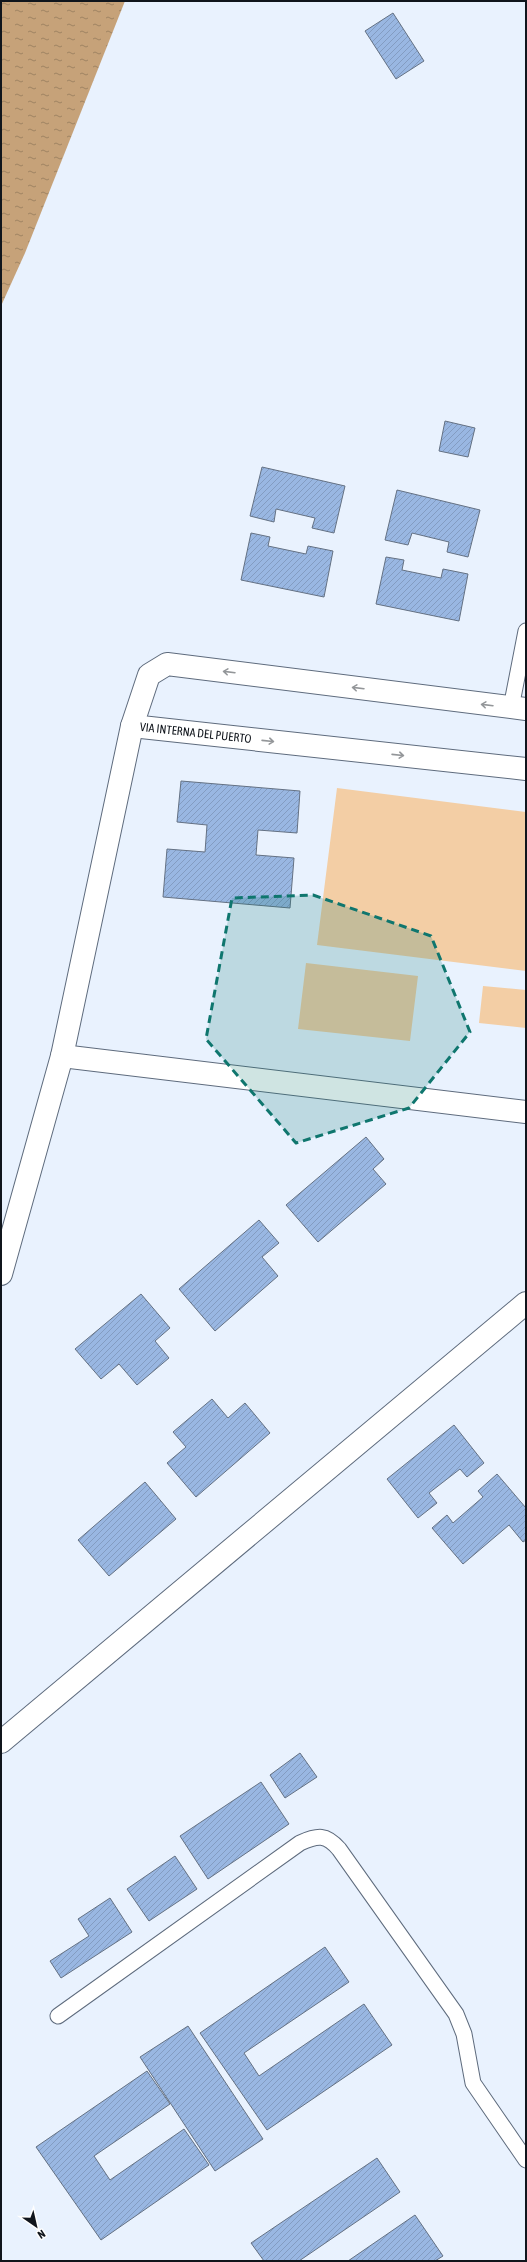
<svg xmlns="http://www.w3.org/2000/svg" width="527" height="2262" viewBox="0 0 527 2262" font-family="'Asap Condensed',sans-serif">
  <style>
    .green { fill: #f3cea5 }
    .water { fill: url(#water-ripples) }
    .building { fill: url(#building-hatch); stroke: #647183 }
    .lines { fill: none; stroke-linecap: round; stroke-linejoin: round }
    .service-casing { stroke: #5e6b7d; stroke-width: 17 }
    .minor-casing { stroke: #5e6b7d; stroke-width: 24 }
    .service { stroke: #fff; stroke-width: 15 }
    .minor { stroke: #fff; stroke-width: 22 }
    .oneway { stroke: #939699 }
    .marked { fill: #0f766e; fill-opacity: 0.2; stroke: #0f766e; stroke-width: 3; stroke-dasharray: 8 5; stroke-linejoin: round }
    .labels { text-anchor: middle; stroke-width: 3; stroke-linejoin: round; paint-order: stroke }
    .street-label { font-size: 12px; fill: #10151c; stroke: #fefefe }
  </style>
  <defs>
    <pattern id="water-ripples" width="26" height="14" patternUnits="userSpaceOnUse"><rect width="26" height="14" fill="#c6a279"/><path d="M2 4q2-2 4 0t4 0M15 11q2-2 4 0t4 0" fill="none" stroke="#9f8362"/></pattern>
    <pattern id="building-hatch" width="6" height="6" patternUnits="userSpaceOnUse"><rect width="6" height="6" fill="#99b7e2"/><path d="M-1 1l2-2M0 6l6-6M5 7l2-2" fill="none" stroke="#839cc1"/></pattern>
  </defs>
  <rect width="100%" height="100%" fill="#e9f2fe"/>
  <path class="green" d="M337,788l189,24v159l-209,-26z
    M306,963l112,13 -8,65 -112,-12z
    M483,986l43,4v38l-47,-5z"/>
  <path class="water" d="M1,1h124l-100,252 -24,53z"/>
  <path class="building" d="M393,13l31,48 -28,18 -31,-48z
    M445,421l30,7 -7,29 -29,-6z
    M262,467l83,19 -11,47 -22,-5 3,-10 -39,-9 -2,13 -24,-6z
    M397,490l83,20 -12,47 -21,-5 2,-10 -37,-9 -4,12 -23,-5z
    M251,533l19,4 -2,9 38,8 2,-8 25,5 -9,46 -83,-17z
    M386,557l18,3 -2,10 39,8 2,-9 25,5 -9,47 -83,-17z
    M181,781l119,10 -3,42 -39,-3 -2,25 38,3 -4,50 -127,-11 4,-48 38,3 2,-27 -30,-3z
    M366,1137l18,22 -11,10 13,15 -68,58 -32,-37z
    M259,1220l20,23 -17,14 16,19 -63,55 -36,-42z
    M141,1294l29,34 -15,13 14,17 -32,27 -18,-21 -18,15 -26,-30z
    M212,1399l16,19 17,-15 25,30 -74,64 -29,-34 19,-16 -13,-15z
    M454,1425l30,38 -17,14 -7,-8 -31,24 8,10 -19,15 -31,-39z
    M497,1474l29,34v32l-3,2 -14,-17 -46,39 -31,-36 15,-13 6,8 30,-26 -5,-6z
    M145,1482l31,37 -67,57 -31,-36z
    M300,1753l17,24 -32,21 -15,-23z
    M261,1782l28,42 -81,55 -28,-43z
    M175,1856l22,33 -48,32 -22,-32z
    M110,1898l22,34 -71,46 -11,-17 39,-25 -11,-17z
    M325,1947l24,35 -105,71 15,23 105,-72 28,41 -125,85 -67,-97z
    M188,2026l75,113 -48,32 -75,-114z
    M147,2071l23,33 -76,52 16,24 74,-51 25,36 -108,75 -65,-93z
    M377,2158l23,34 -101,69h-35l-13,-18z
    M415,2215l28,41 -8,5h-87z"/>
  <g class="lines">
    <defs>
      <path id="service" d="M511,708l15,-77
        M58,2016l242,-173c18,-8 26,-9 39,6l117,165 8,20 9,49 53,77"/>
      <g id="minor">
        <path id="s1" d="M132,726l394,43"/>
        <path d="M62,1056l464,56"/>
        <path d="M1,1274l61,-218 70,-330 17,-51 18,-11 359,45"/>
        <path d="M1,1742l525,-439"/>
      </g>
    </defs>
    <use href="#service" class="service-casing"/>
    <use href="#minor" class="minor-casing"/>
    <use href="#service" class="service"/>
    <use href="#minor" class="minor"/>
  </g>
  <defs><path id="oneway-shaft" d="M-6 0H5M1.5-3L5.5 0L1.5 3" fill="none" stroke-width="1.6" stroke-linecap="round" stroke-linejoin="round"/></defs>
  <g class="oneway">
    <use href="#oneway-shaft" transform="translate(229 672) rotate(-173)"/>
    <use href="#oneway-shaft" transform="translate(358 688) rotate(-173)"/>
    <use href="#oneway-shaft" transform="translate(487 705) rotate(-173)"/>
    <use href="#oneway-shaft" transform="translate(268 741) rotate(6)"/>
    <use href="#oneway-shaft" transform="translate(398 755) rotate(6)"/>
  </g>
  <path class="marked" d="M313,895l118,41 39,96 -61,76 -113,35 -90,-104 26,-141z"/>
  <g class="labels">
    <g class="street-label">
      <text dy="4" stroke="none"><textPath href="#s1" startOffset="64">VIA INTERNA DEL PUERTO</textPath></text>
    </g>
  </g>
  <rect width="527" height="2262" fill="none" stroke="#10151c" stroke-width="4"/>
  <g transform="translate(36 2226) rotate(146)" stroke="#fefefe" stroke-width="3" paint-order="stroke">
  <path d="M0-3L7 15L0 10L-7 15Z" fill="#10151c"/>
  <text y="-6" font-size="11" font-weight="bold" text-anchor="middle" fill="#10151c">N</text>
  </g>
</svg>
